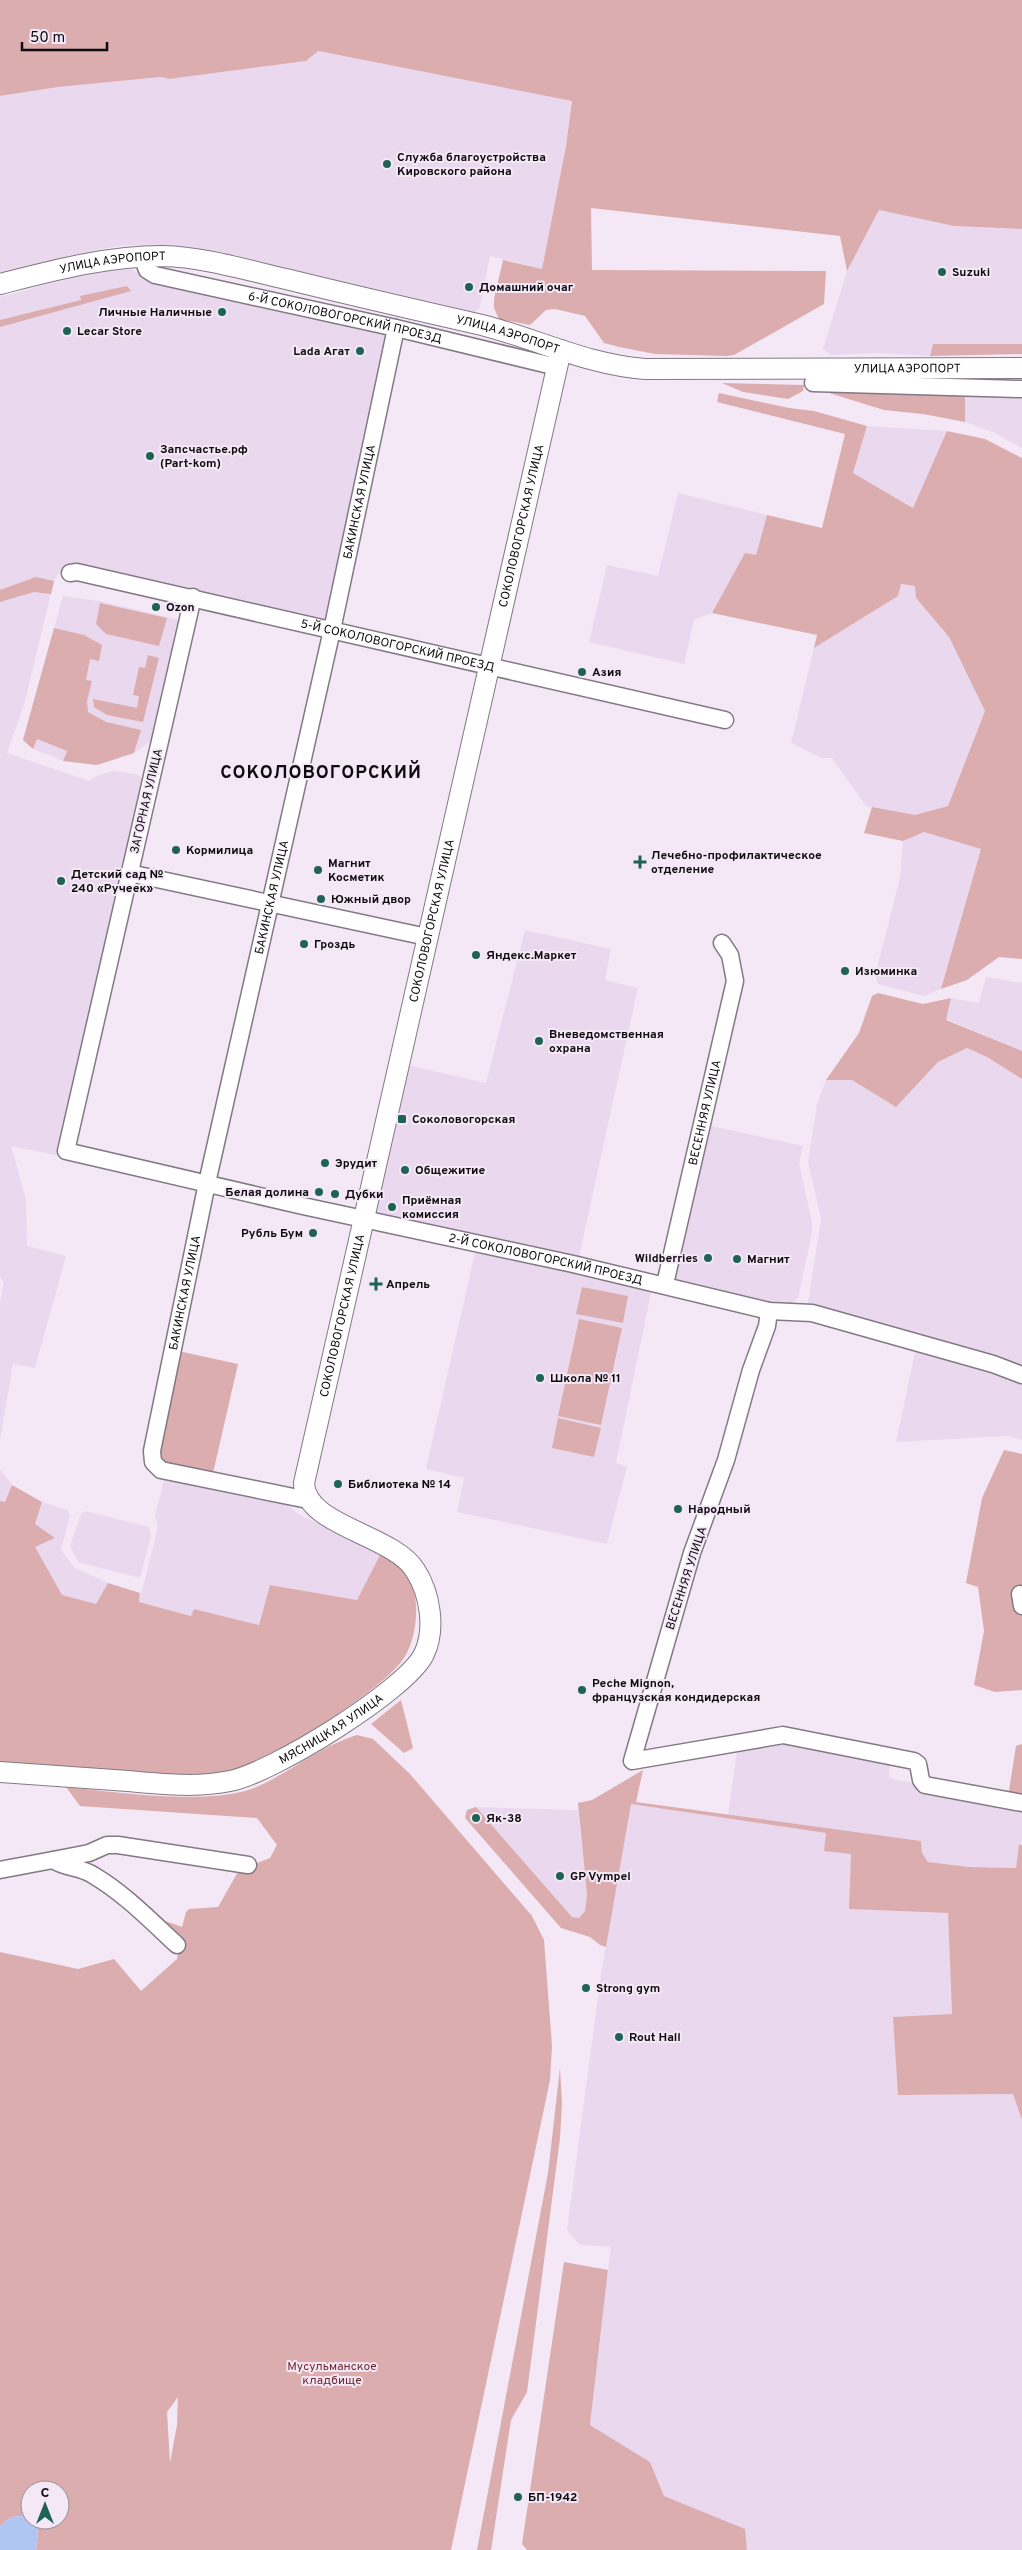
<svg xmlns="http://www.w3.org/2000/svg" width="1022" height="2550" viewBox="0 0 1022 2550" font-family="Overpass,sans-serif">
  <style>
    .built { fill: #ead9ee }
    .green { fill: #dbadae; fill-rule: evenodd }
    .water { fill: #afc6f2 }
    .lines { fill: none; stroke-linecap: round; stroke-linejoin: round }
    .minor-casing { stroke: #837885; stroke-width: 19 }
    .major-casing { stroke: #837885; stroke-width: 22 }
    .minor { stroke: #fff; stroke-width: 16 }
    .major { stroke: #fff; stroke-width: 20 }
    .poi-dot { fill: #1e6356; stroke: #f4e8f6; stroke-width: 2 }
    .labels { text-anchor: middle; stroke-width: 4; stroke-linejoin: round; paint-order: stroke }
    .poi-label { font-size: 12px; font-weight: bold; fill: #0e0a0f; stroke: #f4e8f6; text-anchor: start }
    .street-label { font-size: 12px; fill: #0e0a0f; stroke: #f4e8f6 }
    .park-label { font-size: 12px; fill: #6c282e; stroke: #f4e8f6 }
    .district-label { font-size: 18px; font-weight: bold; letter-spacing: 1px; fill: #0e0a0f; stroke: #f4e8f6 }
  </style>
  <rect width="100%" height="100%" fill="#f4e8f6"/>
  <path class="built" d="M317,51l255,50 -6,45 -24,123 -52,-13 -10,51 -5,5 -278,-64 -71,-3 -25,4 -101,25v-178l58,-9 103,-10 8,2 137,-18z
    M879,210l75,16 68,3v115h-89l-3,12 -51,-3 -48,2 -8,-6 24,-78z
    M130,269l20,9 229,50 8,8 -58,277 -4,6 -5,3 -251,-57 -6,2 -9,14 -30,124 -17,48 82,28 10,-6 15,-4 22,3 9,6 -89,375 -45,-9 15,54 1,46 39,10 -31,112 -22,-4 -13,77v-137l4,-21 -4,-6v-980l94,-25z
    M965,392l57,1v55l-27,-15 -30,-11z
    M867,426l80,5 -33,77 -61,-35z
    M678,493l89,22 -11,40 -11,-1 -33,59 -18,7 -10,44 -95,-22 18,-77 51,11z
    M901,584l15,2v12l33,39 36,74 -37,95 -33,9 -49,-9 -34,-48h-11l-30,-15 23,-95 84,-52z
    M63,596l36,5 85,20 -28,117 -22,15 -37,12 -34,-4 -30,-12 -10,-9z
    M924,832l57,17 -40,140 -17,7 -46,-12 -3,-8 25,-98 3,-37z
    M525,930l86,19 -6,31 33,8 -60,273 -204,-48 33,-148 79,18z
    M986,977l36,6v68l-76,-32 5,-21 28,5z
    M967,1048l20,9 35,22v289l-208,-60 -6,-6 13,-83 -13,-57 9,-58 9,-24h26l44,26 42,-44z
    M707,1125l96,21 -4,17 13,59v11l-14,65 -7,7 -15,-1 -103,-22z
    M476,1248l176,40 -36,175 11,4 -20,77 -150,-32 7,-34 -38,-9z
    M915,1352l75,18 32,12v58l-14,-4 -112,6z
    M0,1469l12,16 -7,18 -5,-2z
    M169,1478l117,25 12,11 83,39 -24,47 -87,-15 -11,40 -65,-16 -2,7 -53,-14 19,-75 -3,-12 9,-34z
    M42,1502l26,8 2,5 -9,35 14,18 33,15 -12,21 -34,-9 -28,-48 20,-9 -19,-14z
    M85,1511l64,16 2,9 -11,42 -62,-16 -8,-16 11,-32z
    M790,1740l13,7 87,16 -1,15 133,30v33l-3,3 -3,24 -47,-1 -42,-5 -5,-9 -1,-12 -193,-26 9,-64z
    M631,1804l196,29 24,21 -1,55 98,4 4,101 -53,81 114,-1 9,26v430h-275l-3,-21 -80,-33 -14,-34 -60,-37 21,-178 -31,-2 -13,-15 34,-256z
    M476,1807l102,3 9,85 -2,16 -6,7 -7,-1z"/>
  <path class="green" d="M0,0h1022v229l-68,-3 -75,-16 -32,61 -7,-35 -249,-28 1,62 234,1 -2,33 -90,51 -7,1 -72,-2 -36,-7 -15,-4 -19,-27 -30,-7 -9,1 -16,15 -31,-6 -5,-11v-9l9,-39 39,9 24,-123 6,-45 -254,-50 -12,10 -137,18 -8,-2 -103,10 -58,9z
    M127,286l4,5 -131,36v-7l81,-20 -1,-4z
    M933,344h89v10l-92,2z
    M722,383l82,2 -1,6 -15,8 -45,-7z
    M827,387l138,5v30l-42,-8 -39,-4 -55,-17z
    M719,393l70,15 25,3 53,15 -14,47 60,35 34,-77 38,8 37,19v501l-23,-2 -32,23 -26,9 40,-140 -57,-17 -21,9 -39,-8 8,-26 43,8 33,-9 37,-95 -36,-74 -33,-39 -1,-12 -14,-2 -3,12 -84,52 3,-13 -105,-22 33,-60 11,2 11,-40 55,13 23,-94 -128,-32z
    M36,577l18,4 -3,13 -17,-2 -34,10v-12z
    M100,603l67,15 -8,28 -53,-12 -10,-10z
    M54,628l30,7 18,10 -3,16 -9,-2 -4,21 6,1 -5,20 1,11 18,10 35,8 -7,23 -37,12 -34,-4 4,-10 -30,-12 -4,10 -10,-9z
    M148,655l11,3 -16,64 -36,-7 -13,-8 -1,-8 44,9 2,-12 -6,-1 6,-28 6,1z
    M878,993l45,11 28,-6 -5,22 76,31v28l-35,-22 -20,-9 -29,14 -42,45 -44,-27h-26l33,-47 13,-37z
    M582,1287l46,9 -5,27 -47,-9z
    M579,1319l43,9 -21,97 -43,-9z
    M178,1351l60,13 -25,109 -51,-11 -3,-4z
    M558,1418l43,10 -7,29 -42,-9z
    M1004,1450l18,4v236l-27,2 -21,-7 10,-54 -6,-44 -12,-4 16,-85z
    M12,1485l30,17 -7,22 20,14 -20,9 27,48 34,9 12,-21 32,10 -1,9 52,14 3,-7 65,16 11,-40 87,15 24,-47c8,6 18,11 24,19 17,21 13,64 -1,86 -20,32 -139,106 -177,113 -32,7 -66,3 -98,0 -43,-3 -86,-6 -129,-9v-261l5,1z
    M401,1700l12,48 -9,5 -33,-29z
    M357,1735l16,4 37,35 122,142 12,24 8,106 -2,34 -99,470h-415l2,-18 -4,-12h26v-30h-30v25l-19,2 -11,9v-574l78,17 36,-10 27,32 36,-32 4,-20 -24,-21 25,9 4,-15 3,-3 29,-2 21,-37 31,-12 7,-13 -20,-27 -177,-12 -14,-19c49,5 149,20 193,-1 35,-16 60,-39 98,-51zM178,2397l-1,28 -7,38 -3,-51z
    M1022,1744v56l-14,-3 8,-51z
    M643,1770l-7,32 285,39 1,12 6,9 41,5 47,1 3,-24 3,1v275l-9,-26 -115,1 -5,-78 59,-3 -4,-101 -99,-4 2,-55 -27,-3 2,-18 -195,-29 -25,143 -6,-2 -10,-8 -29,-9 -96,-110 2,-8 9,-3 96,110 7,1 6,-7 2,-16 -9,-92 14,-3z
    M560,2068l2,35 -2,35 -33,254 -16,28 -20,130h-14l71,-377z
    M564,2262l44,8 -18,155 60,37 14,34 81,33 2,21h-220l-5,-6z"/>
  <path class="water" d="M30,2515v5h4l4,12 -2,18h-36v-24l11,-9z"/>
  <g class="lines">
    <defs>
      <g id="minor">
        <path id="s1" d="M142,257l5,13 8,5 241,53 161,39"/>
        <path d="M813,383l209,6"/>
        <path id="s2" d="M70,573l7,-1 648,148"/>
        <path id="s3" d="M193,597l-127,554 237,55 270,58 196,47 43,2 181,51 29,11"/>
        <path d="M129,873l298,64"/>
        <path id="s4" d="M665,1284l70,-303 -5,-26 -8,-12"/>
        <path d="M769,1311l-2,15 -16,44 -25,90 -34,93 -60,208 151,-26 131,26 4,3 3,16 4,5 97,18"/>
        <path id="s5" d="M308,1500l-147,-30 -8,-8 -1,-11 55,-268 125,-553 64,-302"/>
        <path d="M1020,1594l2,12"/>
        <path d="M53,1860l36,-7 18,-8h11l130,20"/>
        <path d="M0,1870l53,-10c12,8 28,7 40,15 32,19 57,45 84,70"/>
      </g>
      <g id="major">
        <path id="s6" d="M0,284c55,-14 107,-28 163,-28 41,1 83,14 123,23 65,16 130,31 196,46 55,14 106,40 163,44l377,-1"/>
        <path id="s7" d="M0,1772c43,3 86,6 128,9 34,3 69,7 102,0 40,-7 177,-91 194,-127 12,-25 6,-61 -9,-84 -23,-36 -110,-44 -111,-87l257,-1133"/>
      </g>
    </defs>
    <use href="#minor" class="minor-casing"/>
    <use href="#major" class="major-casing"/>
    <use href="#minor" class="minor"/>
    <use href="#major" class="major"/>
  </g>
  <g class="poi-dot">
    <circle cx="387" cy="164" r="5"/>
    <circle cx="942" cy="272" r="5"/>
    <circle cx="469" cy="287" r="5"/>
    <circle cx="222" cy="312" r="5"/>
    <circle cx="67" cy="331" r="5"/>
    <circle cx="360" cy="351" r="5"/>
    <circle cx="150" cy="456" r="5"/>
    <circle cx="156" cy="607" r="5"/>
    <circle cx="582" cy="672" r="5"/>
    <circle cx="176" cy="850" r="5"/>
    <path d="M637.5 854.5h5v5h5v5h-5v5h-5v-5h-5v-5h5z"/>
    <circle cx="318" cy="870" r="5"/>
    <circle cx="61" cy="881" r="5"/>
    <circle cx="321" cy="899" r="5"/>
    <circle cx="304" cy="944" r="5"/>
    <circle cx="476" cy="955" r="5"/>
    <circle cx="845" cy="971" r="5"/>
    <circle cx="539" cy="1041" r="5"/>
    <rect x="397" y="1114" width="10" height="10" rx="2.5"/>
    <circle cx="325" cy="1163" r="5"/>
    <circle cx="405" cy="1170" r="5"/>
    <circle cx="319" cy="1192" r="5"/>
    <circle cx="335" cy="1194" r="5"/>
    <circle cx="392" cy="1207" r="5"/>
    <circle cx="313" cy="1233" r="5"/>
    <circle cx="708" cy="1258" r="5"/>
    <circle cx="737" cy="1259" r="5"/>
    <path d="M373.5 1276.5h5v5h5v5h-5v5h-5v-5h-5v-5h5z"/>
    <circle cx="540" cy="1378" r="5"/>
    <circle cx="338" cy="1484" r="5"/>
    <circle cx="678" cy="1509" r="5"/>
    <circle cx="582" cy="1690" r="5"/>
    <circle cx="476" cy="1818" r="5"/>
    <circle cx="560" cy="1876" r="5"/>
    <circle cx="586" cy="1988" r="5"/>
    <circle cx="619" cy="2037" r="5"/>
    <circle cx="518" cy="2497" r="5"/>
  </g>
  <g class="labels">
    <g class="poi-label">
      <text x="397" y="161">Служба благоустройства<tspan x="397" dy="14">Кировского района</tspan></text>
      <text x="952" y="276">Suzuki</text>
      <text x="479" y="291">Домашний очаг</text>
      <text x="212" y="316" text-anchor="end">Личные Наличные</text>
      <text x="77" y="335">Lecar Store</text>
      <text x="350" y="355" text-anchor="end">Lada Агат</text>
      <text x="160" y="453">Запсчастье.рф<tspan x="160" dy="14">(Part-kom)</tspan></text>
      <text x="166" y="611">Ozon</text>
      <text x="592" y="676">Азия</text>
      <text x="186" y="854">Кормилица</text>
      <text x="651" y="859">Лечебно-профилактическое<tspan x="651" dy="14">отделение</tspan></text>
      <text x="328" y="867">Магнит<tspan x="328" dy="14">Косметик</tspan></text>
      <text x="71" y="878">Детский сад №<tspan x="71" dy="14">240 «Ручеек»</tspan></text>
      <text x="331" y="903">Южный двор</text>
      <text x="314" y="948">Гроздь</text>
      <text x="486" y="959">Яндекс.Маркет</text>
      <text x="855" y="975">Изюминка</text>
      <text x="549" y="1038">Вневедомственная<tspan x="549" dy="14">охрана</tspan></text>
      <text x="412" y="1123">Соколовогорская</text>
      <text x="335" y="1167">Эрудит</text>
      <text x="415" y="1174">Общежитие</text>
      <text x="309" y="1196" text-anchor="end">Белая долина</text>
      <text x="345" y="1198">Дубки</text>
      <text x="402" y="1204">Приёмная<tspan x="402" dy="14">комиссия</tspan></text>
      <text x="303" y="1237" text-anchor="end">Рубль Бум</text>
      <text x="698" y="1262" text-anchor="end">Wildberries</text>
      <text x="747" y="1263">Магнит</text>
      <text x="386" y="1288">Апрель</text>
      <text x="550" y="1382">Школа № 11</text>
      <text x="348" y="1488">Библиотека № 14</text>
      <text x="688" y="1513">Народный</text>
      <text x="592" y="1687">Peche Mignon,<tspan x="592" dy="14">французская кондидерская</tspan></text>
      <text x="486" y="1822">Як-38</text>
      <text x="570" y="1880">GP Vympel</text>
      <text x="596" y="1992">Strong gym</text>
      <text x="629" y="2041">Rout Hall</text>
      <text x="528" y="2501">БП-1942</text>
    </g>
    <g class="street-label">
      <text dy="4" stroke="none"><textPath href="#s6" startOffset="115">УЛИЦА АЭРОПОРТ</textPath></text>
      <text dy="4" stroke="none"><textPath href="#s1" startOffset="218">6-Й СОКОЛОВОГОРСКИЙ ПРОЕЗД</textPath></text>
      <text dy="4" stroke="none"><textPath href="#s6" startOffset="520">УЛИЦА АЭРОПОРТ</textPath></text>
      <text dy="4" stroke="none"><textPath href="#s6" startOffset="924">УЛИЦА АЭРОПОРТ</textPath></text>
      <text dy="4" stroke="none"><textPath href="#s5" startOffset="1144">БАКИНСКАЯ УЛИЦА</textPath></text>
      <text dy="4" stroke="none"><textPath href="#s7" startOffset="1681">СОКОЛОВОГОРСКАЯ УЛИЦА</textPath></text>
      <text dy="4" stroke="none"><textPath href="#s2" startOffset="336">5-Й СОКОЛОВОГОРСКИЙ ПРОЕЗД</textPath></text>
      <text transform="translate(146 801) rotate(-77)" y="4">ЗАГОРНАЯ УЛИЦА</text>
      <text dy="4" stroke="none"><textPath href="#s5" startOffset="739">БАКИНСКАЯ УЛИЦА</textPath></text>
      <text dy="4" stroke="none"><textPath href="#s7" startOffset="1276">СОКОЛОВОГОРСКАЯ УЛИЦА</textPath></text>
      <text dy="4" stroke="none"><textPath href="#s4" startOffset="176">ВЕСЕННЯЯ УЛИЦА</textPath></text>
      <text dy="4" stroke="none"><textPath href="#s3" startOffset="1060">2-Й СОКОЛОВОГОРСКИЙ ПРОЕЗД</textPath></text>
      <text dy="4" stroke="none"><textPath href="#s5" startOffset="334">БАКИНСКАЯ УЛИЦА</textPath></text>
      <text dy="4" stroke="none"><textPath href="#s7" startOffset="871">СОКОЛОВОГОРСКАЯ УЛИЦА</textPath></text>
      <text transform="translate(686 1578) rotate(-72)" y="4">ВЕСЕННЯЯ УЛИЦА</text>
      <text dy="4" stroke="none"><textPath href="#s7" startOffset="345">МЯСНИЦКАЯ УЛИЦА</textPath></text>
    </g>
    <g class="park-label">
      <text x="332" y="2370">Мусульманское<tspan x="332" dy="14">кладбище</tspan></text>
    </g>
    <g class="district-label">
      <text x="321" y="778">СОКОЛОВОГОРСКИЙ</text>
    </g>
  </g>
  <g transform="translate(45 2505)"><circle r="24" fill="#f4e8f6" stroke="#988f9a"/>
  <path d="M0-4L9 19L0 12L-9 19Z" fill="#1e6356"/>
  <text y="-8" font-size="14" font-weight="bold" text-anchor="middle" fill="#0e0a0f">С</text>
  </g>
  <path d="M22 42v8h85v-8" fill="none" stroke="#0e0a0f" stroke-width="2.5"/>
  <text x="30" y="42" font-size="15" fill="#0e0a0f" stroke="#f4e8f6" stroke-width="4" paint-order="stroke">50 m</text>
</svg>
